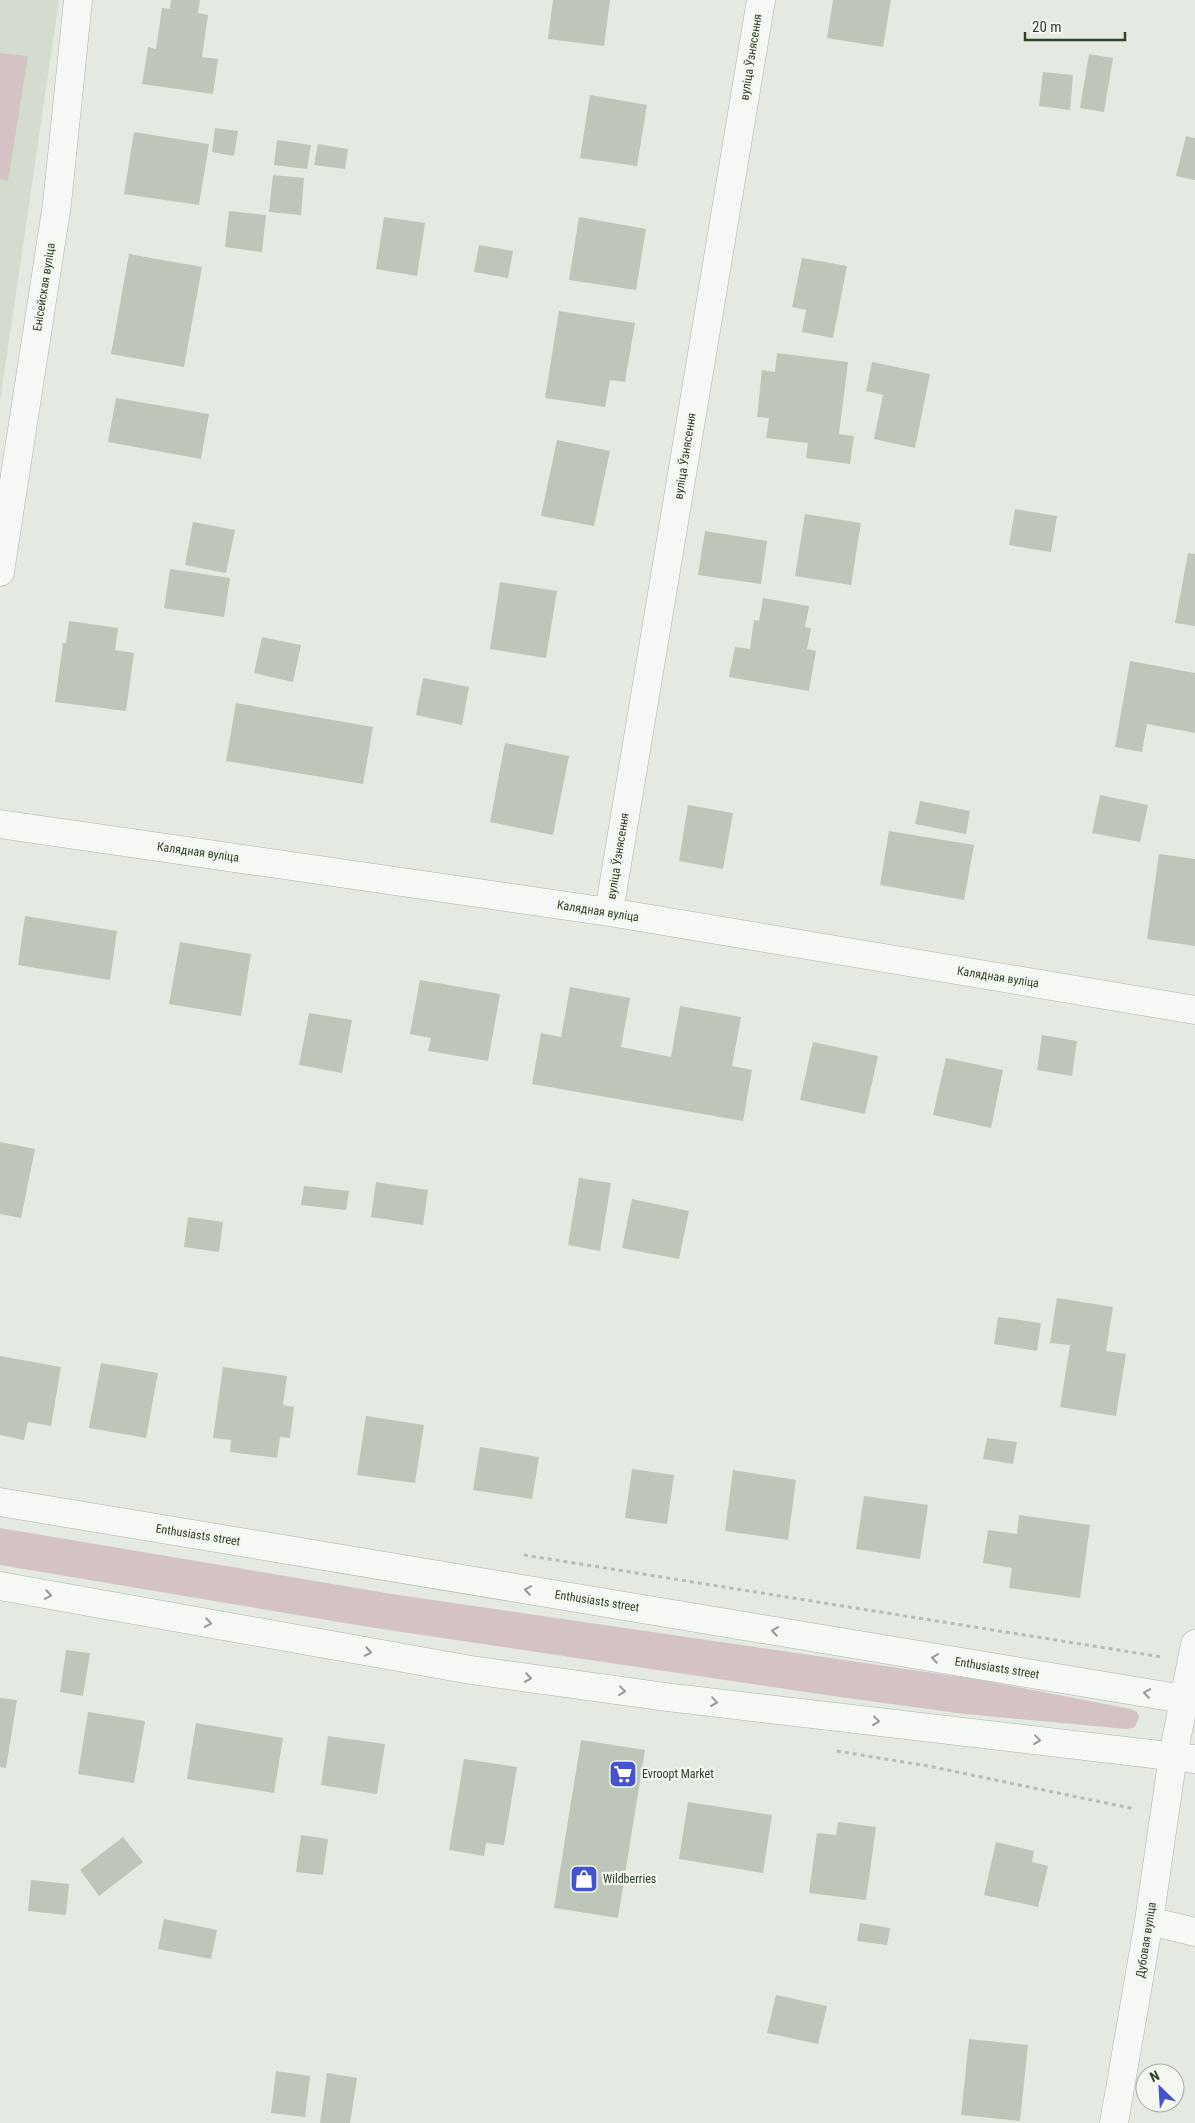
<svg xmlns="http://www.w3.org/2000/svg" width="1195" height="2123" viewBox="0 0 1195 2123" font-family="'Roboto Condensed',sans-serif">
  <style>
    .built { fill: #d3dccf }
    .green { fill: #d4c2c5 }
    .building { fill: #bdc6b8 }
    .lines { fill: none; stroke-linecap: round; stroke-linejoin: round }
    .minor-casing { stroke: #abb4a6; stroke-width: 29 }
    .path { stroke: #b6bdb3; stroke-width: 3; stroke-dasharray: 4 4; stroke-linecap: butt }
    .minor { stroke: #f5f8f4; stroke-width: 28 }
    .oneway { stroke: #939c8e }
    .labels { text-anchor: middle; stroke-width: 4.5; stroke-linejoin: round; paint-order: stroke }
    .street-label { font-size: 12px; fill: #314129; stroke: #f3f7f0 }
    .poi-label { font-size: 12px; fill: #314129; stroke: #f3f7f0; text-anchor: start }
  </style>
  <rect width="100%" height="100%" fill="#e4eae1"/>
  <path class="built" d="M0,0h59l-59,402z"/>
  <path class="green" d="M0,53l28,3 -20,125 -8,-2z
    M0,1528l392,66 589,86 150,29 6,3 2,5 -4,10 -8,2 -162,-15 -118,-16 -472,-70 -375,-63z"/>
  <path class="building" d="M171,0h29l-2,13 10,2 -6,42 16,2 -5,35 -71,-10 6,-37 8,2 6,-41 8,1z
    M553,0h57l-6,46 -56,-7z
    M833,0h58l-8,47 -56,-9z
    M1089,54l24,4 -9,54 -24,-4z
    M1043,72l30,3 -3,35 -31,-4z
    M590,95l57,10 -10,61 -57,-8z
    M215,128l23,3 -4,25 -22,-4z
    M134,132l75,12 -10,61 -75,-11z
    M1186,136l9,2v42l-19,-4z
    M277,140l34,5 -4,24 -33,-4z
    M318,144l30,5 -3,20 -31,-4z
    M273,175l31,3 -3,37 -32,-3z
    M229,211l37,4 -4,37 -37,-5z
    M384,217l41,6 -8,53 -41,-7z
    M579,217l67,12 -10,61 -67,-10z
    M479,245l34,6 -5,27 -34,-6z
    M129,254l73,13 -18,100 -73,-13z
    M802,258l45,8 -14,72 -31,-6 4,-22 -14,-3z
    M559,311l76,12 -10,59 -15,-2 -5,27 -60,-9z
    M777,353l71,9 -9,72 15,2 -4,28 -44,-6 2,-15 -42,-5 3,-20 -12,-1 5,-47 13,2z
    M872,362l58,12 -15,74 -41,-9 9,-44 -17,-4z
    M116,398l93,16 -8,45 -93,-17z
    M557,440l53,11 -16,75 -53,-10z
    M1015,509l42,7 -6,36 -42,-7z
    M805,514l56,9 -10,62 -56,-9z
    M193,522l42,8 -9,43 -41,-8z
    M705,531l62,10 -6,43 -63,-9z
    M1188,553l7,1v72l-20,-3z
    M170,569l60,9 -6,39 -60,-9z
    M500,582l57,9 -11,67 -56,-9z
    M763,598l46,8 -4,21 6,1 -4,21 9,2 -7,40 -80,-14 6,-30 15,2 4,-29 5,1z
    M69,621l49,7 -3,22 19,3 -8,58 -71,-9 8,-59h3z
    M262,637l39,8 -8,37 -39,-9z
    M1130,661l65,12v60l-48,-9 -5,28 -27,-5z
    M423,678l46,9 -7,38 -46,-10z
    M236,703l137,24 -10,57 -137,-23z
    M505,743l64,13 -16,79 -63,-13z
    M1100,795l48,10 -8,37 -48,-9z
    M920,801l50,10 -4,23 -51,-10z
    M688,805l45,8 -10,56 -44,-8z
    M889,831l85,14 -10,55 -84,-15z
    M1159,854l36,5v87l-48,-7z
    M25,916l92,15 -7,49 -92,-15z
    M180,942l71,12 -10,62 -72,-12z
    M420,980l80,14 -12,67 -60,-10 3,-13 -21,-4z
    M570,987l60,11 -9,49 50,10 9,-51 61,11 -9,49 20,4 -9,51 -211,-37 9,-51 20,4z
    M309,1013l43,7 -10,53 -43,-8z
    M1042,1035l35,6 -5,35 -35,-6z
    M813,1042l65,14 -13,58 -65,-14z
    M946,1058l57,12 -12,58 -58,-13z
    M0,1142l35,7 -14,69 -21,-4z
    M579,1178l32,5 -11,68 -32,-6z
    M376,1182l52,8 -5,35 -52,-8z
    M304,1186l45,5 -3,19 -45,-5z
    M632,1199l57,12 -10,48 -57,-11z
    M188,1217l35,5 -4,30 -35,-5z
    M1057,1298l56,9 -7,44 20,3 -10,62 -56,-9 10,-62 -20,-2z
    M998,1317l43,6 -4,28 -43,-7z
    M0,1356l61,11 -10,59 -23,-4 -4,18 -24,-5z
    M101,1363l57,10 -12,65 -57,-10z
    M223,1367l64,9 -4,29 11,2 -4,31 -10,-1 -3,21 -47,-6 1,-12 -18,-2z
    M366,1416l58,9 -9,58 -58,-8z
    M987,1438l30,4 -4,22 -30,-5z
    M480,1447l59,10 -7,42 -59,-9z
    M632,1469l42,6 -7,49 -42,-6z
    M733,1470l63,10 -8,60 -63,-9z
    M864,1496l64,9 -8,54 -64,-10z
    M1019,1515l71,10 -10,73 -71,-10 3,-20 -29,-5 5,-33 29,4z
    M66,1650l24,3 -7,43 -23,-4z
    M0,1698l17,2 -11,68 -6,-1z
    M88,1712l57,9 -11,62 -56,-9z
    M196,1723l87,15 -9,55 -87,-14z
    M328,1736l57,8 -8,50 -56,-9z
    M581,1740l64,10 -27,168 -64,-10z
    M464,1759l53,8 -13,78 -18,-2 -2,13 -35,-6z
    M688,1802l84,13 -9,58 -84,-14z
    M838,1822l38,5 -10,73 -57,-7 8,-60 19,2z
    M301,1835l27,4 -5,36 -27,-3z
    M123,1837l20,25 -44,34 -19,-26z
    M996,1842l38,9 -2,11 16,4 -10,41 -54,-12z
    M31,1880l38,4 -3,31 -38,-4z
    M164,1919l53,11 -6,29 -53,-10z
    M860,1923l30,5 -3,17 -30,-4z
    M776,1995l51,11 -9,38 -51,-11z
    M969,2039l59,6 -8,76 -59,-6z
    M276,2071l34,5 -5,41 -34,-4z
    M327,2073l30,5 -7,45h-30z"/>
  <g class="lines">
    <defs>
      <path id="minor" d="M0,572l57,-368 21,-204
        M0,824l609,88 586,98
        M609,912l152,-912
        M0,1502l1195,199
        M0,1586l471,84 195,27 529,62
        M1149,1921l46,11
        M1114,2123l35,-202 24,-165 22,-112"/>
    </defs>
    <use href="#minor" class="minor-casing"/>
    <path class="path" d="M524,1555l638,102
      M837,1751l91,15 207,43"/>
    <use href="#minor" class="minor"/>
  </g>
  <defs><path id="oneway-chevron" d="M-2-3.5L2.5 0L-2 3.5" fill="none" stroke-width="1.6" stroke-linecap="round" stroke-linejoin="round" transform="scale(1.25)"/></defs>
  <g class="oneway">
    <use href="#oneway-chevron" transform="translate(528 1590) rotate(-171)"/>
    <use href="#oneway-chevron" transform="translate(48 1595) rotate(10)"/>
    <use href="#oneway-chevron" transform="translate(208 1623) rotate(10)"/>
    <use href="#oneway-chevron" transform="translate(775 1631) rotate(-171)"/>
    <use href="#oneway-chevron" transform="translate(368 1652) rotate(10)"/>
    <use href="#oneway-chevron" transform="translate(935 1658) rotate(-171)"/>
    <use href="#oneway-chevron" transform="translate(528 1678) rotate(8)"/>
    <use href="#oneway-chevron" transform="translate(622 1691) rotate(7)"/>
    <use href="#oneway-chevron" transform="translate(1147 1693) rotate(-171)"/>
    <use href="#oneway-chevron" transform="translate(714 1702) rotate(7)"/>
    <use href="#oneway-chevron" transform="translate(876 1721) rotate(7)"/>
    <use href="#oneway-chevron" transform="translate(1037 1740) rotate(7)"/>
  </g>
  <defs>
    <symbol id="supermarket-square" viewBox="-11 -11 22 22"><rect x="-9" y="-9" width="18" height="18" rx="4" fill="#4653cf" stroke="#f3f7f0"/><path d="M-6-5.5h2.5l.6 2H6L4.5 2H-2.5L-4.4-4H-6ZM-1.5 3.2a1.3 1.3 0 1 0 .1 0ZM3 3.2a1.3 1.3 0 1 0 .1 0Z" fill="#fff"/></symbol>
    <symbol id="shop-square" viewBox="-11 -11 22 22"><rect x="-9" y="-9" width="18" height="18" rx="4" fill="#4653cf" stroke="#f3f7f0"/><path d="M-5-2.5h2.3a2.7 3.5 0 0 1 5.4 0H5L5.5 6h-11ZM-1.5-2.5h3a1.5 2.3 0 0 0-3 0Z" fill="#fff"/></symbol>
  </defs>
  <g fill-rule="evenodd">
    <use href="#supermarket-square" x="607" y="1758" width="32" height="32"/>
    <use href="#shop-square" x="568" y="1863" width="32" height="32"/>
  </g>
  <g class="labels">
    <g class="street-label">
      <text transform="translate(751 57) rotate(-81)" y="4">вуліца Ўзнясення</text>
      <text transform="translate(44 287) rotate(-81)" y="4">Енісейская вуліца</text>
      <text transform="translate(685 456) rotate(-81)" y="4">вуліца Ўзнясення</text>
      <text transform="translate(198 852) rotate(8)" y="4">Калядная вуліца</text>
      <text transform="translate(618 856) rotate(-81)" y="4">вуліца Ўзнясення</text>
      <text transform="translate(598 911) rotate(9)" y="4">Калядная вуліца</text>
      <text transform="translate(998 977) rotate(9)" y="4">Калядная вуліца</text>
      <text transform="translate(198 1535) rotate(9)" y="4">Enthusiasts street</text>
      <text transform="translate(597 1601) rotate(9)" y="4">Enthusiasts street</text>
      <text transform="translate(997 1668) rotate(9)" y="4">Enthusiasts street</text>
      <text transform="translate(1146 1940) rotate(-81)" y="4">Дубовая вуліца</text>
    </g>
    <g class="poi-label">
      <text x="642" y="1778">Evroopt Market</text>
      <text x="603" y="1883">Wildberries</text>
    </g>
  </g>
  <g transform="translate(1160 2088) rotate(335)"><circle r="24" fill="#f3f7f0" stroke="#a5aea0"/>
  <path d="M0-4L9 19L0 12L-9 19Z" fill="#4653cf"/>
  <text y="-8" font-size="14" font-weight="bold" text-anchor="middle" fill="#314129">N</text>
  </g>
  <path d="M1025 32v8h100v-8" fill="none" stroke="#314129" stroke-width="2.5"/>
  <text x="1032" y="32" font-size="15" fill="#314129" stroke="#f3f7f0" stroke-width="4" paint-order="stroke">20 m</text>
</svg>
